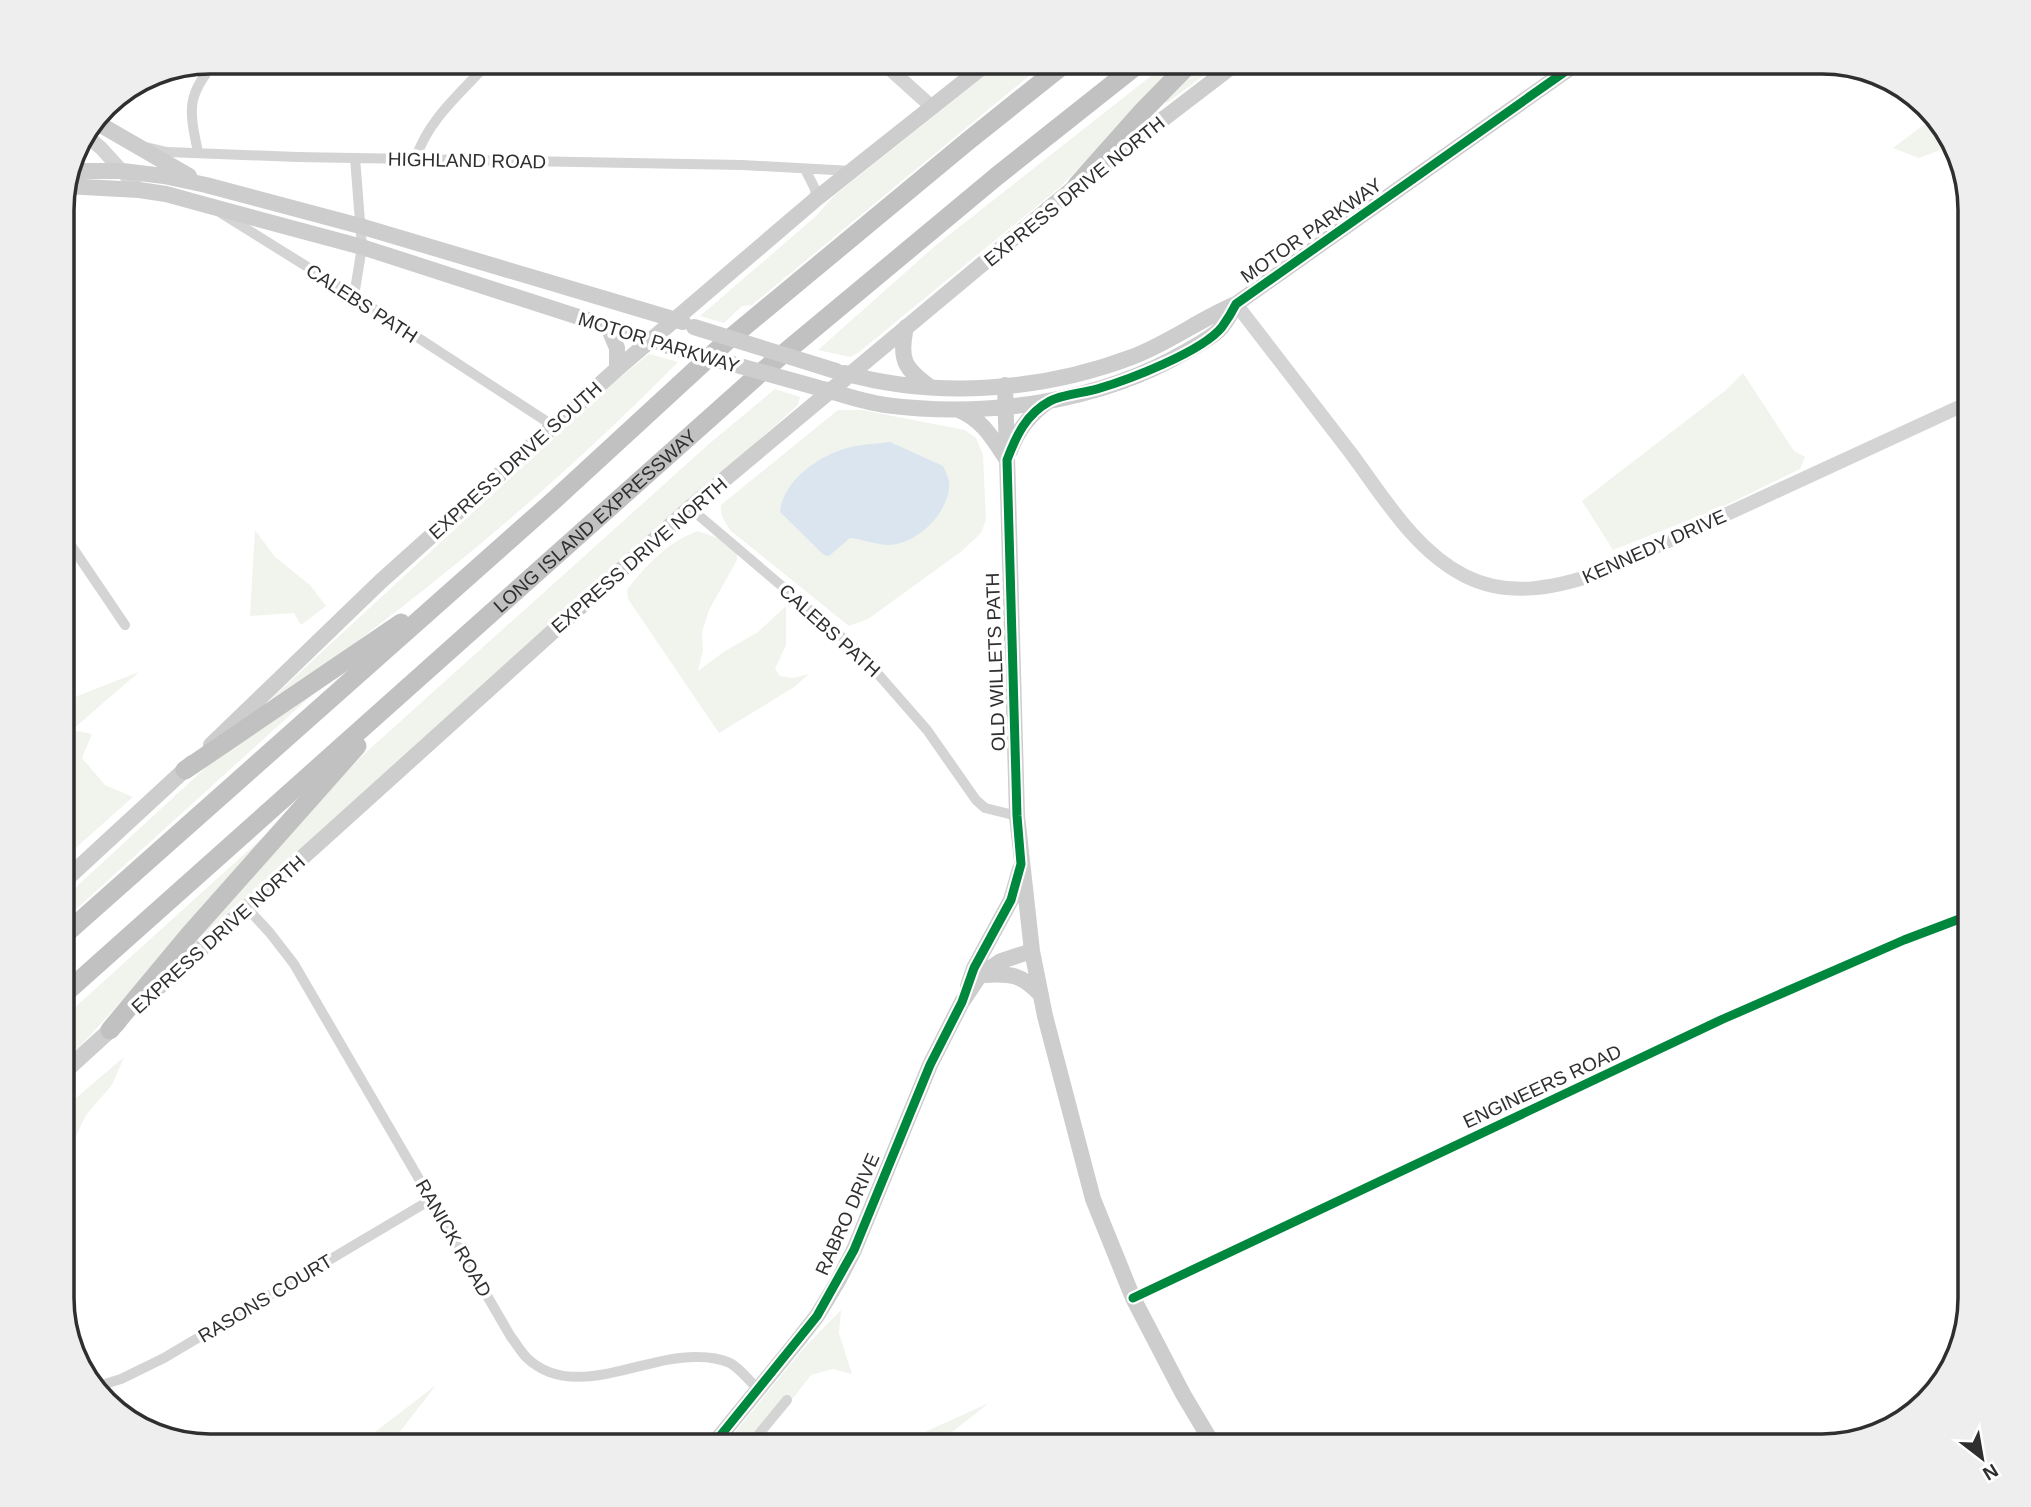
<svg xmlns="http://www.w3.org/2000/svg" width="2031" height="1507" viewBox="0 0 2031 1507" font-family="Arial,sans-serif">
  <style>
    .green { fill: #f0f4ed }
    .water { fill: #dbe5f0 }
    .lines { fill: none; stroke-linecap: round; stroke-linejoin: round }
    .minor { stroke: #d4d4d4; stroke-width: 10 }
    .tertiary { stroke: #d4d4d4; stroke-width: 14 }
    .secondary { stroke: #cdcdcd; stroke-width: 16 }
    .motorway { stroke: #c1c1c1; stroke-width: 19 }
    .secondary-bridge { stroke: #cdcdcd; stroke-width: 16 }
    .cycleway-casing { stroke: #fff; stroke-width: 13 }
    .cycleway { stroke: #00873e; stroke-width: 9 }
    .labels { text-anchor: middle; stroke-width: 7; stroke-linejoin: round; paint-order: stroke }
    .street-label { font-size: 19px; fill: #2f2f2f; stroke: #fff }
    .rim { fill: none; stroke: #2f2f2f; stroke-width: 3.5 }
  </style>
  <rect width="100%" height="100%" fill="#fff"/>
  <path class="green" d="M1003,61h44l-295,244 -10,1 -18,17 -24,-7 115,-99 20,-22z
    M1170,61h16l-126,126 -202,166 -8,4 -32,-7 117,-104z
    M1203,61h20l-56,42 -3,-3z
    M1933,118l21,27 -35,13 -26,-10z
    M649,354l29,8c-124,126 -260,239 -405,340l-2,-3 341,-315z
    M1743,373l51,78 11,6 -5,12 -78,38 -109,43 -31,-49 144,-111z
    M775,389l25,8 -2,8 -509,457 -95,82 75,-90 94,-99 347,-312z
    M838,410h24l103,20 11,8 7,17 3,65 -5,13 -19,18 -94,68 -19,7 -118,-95c-6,-9 -11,-15 -10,-26z
    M255,530l20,27 35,28 16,21 -25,19 -7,-12 -44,3z
    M698,531l25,9 14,12v8l-28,50 -7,22 1,18 -5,21 27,-20 33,-19 28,-26v39l-11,24 5,7 13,2 16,-4 -15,13 -75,46 -91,-134 -1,-9c18,-24 43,-50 71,-59z
    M139,672l-67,58 20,4 -10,24 23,27 28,12 -71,63v-158z
    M309,692l2,4 -249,226v-22l154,-142z
    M281,821l2,2 -198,218 -23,23v-45z
    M124,1057l-12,28 -26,30 -24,51v-56z
    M841,1310l-2,23 13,41 -19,-5 -22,6 -55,71h-32l78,-96z
    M436,1385l-47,61h-32z
    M989,1403l-55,43 -38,-1z"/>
  <path class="water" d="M890,442l53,24c2,4 5,11 6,15 3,30 -33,65 -62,64 -9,0 -25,-6 -37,-7l-21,18 -5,-1 -44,-43c3,-31 38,-56 67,-64 14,-4 29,-4 43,-6z"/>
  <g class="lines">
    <path class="minor" d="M146,147l21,5 130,5 445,8 110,6
      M198,152c-9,-43 -12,-56 18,-91
      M416,158c12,-39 48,-68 74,-97
      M805,169l10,20 1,10
      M221,213l133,83 198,129
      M354,296l8,-49 -7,-89
      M690,508l167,142 70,80 49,70 9,8 32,8
      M62,532l63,93
      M248,909l22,24 24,31 217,373c5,6 10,15 16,21 46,44 117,-3 171,-1 10,0 23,2 32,6 11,6 19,18 28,26
      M1133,1298l590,-279 181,-79 66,-25
      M95,1387l26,-8 43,-21 268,-159
      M749,1446l38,-46"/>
    <path class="tertiary" d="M881,61l51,46
      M84,134l17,14 38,42
      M1236,304c38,50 76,99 114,148 33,44 64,98 115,124 44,22 90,12 134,-3l371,-171"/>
    <path class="secondary" d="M94,121l95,55
      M69,171h53l42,5 42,9 154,41 323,96
      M65,186l74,4 27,4 40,11 156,42 294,95
      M608,327l9,21v21
      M906,327c-7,33 -2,41 24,60
      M844,373c93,26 198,18 288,-16 37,-14 68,-38 104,-53l344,-243
      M1005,385l12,431 15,135 13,65 48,183 40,99 50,96 31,52
      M823,389c21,6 41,13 62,16 101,13 213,-2 302,-54 10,-6 22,-12 31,-20 8,-7 13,-18 18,-27
      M959,410c24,10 34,29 48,50
      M1010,451c8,-22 20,-37 39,-50
      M211,745l169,-163 237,-213 199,-170 174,-138
      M62,883l130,-120
      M983,975c28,-2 38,-1 58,20
      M968,986l6,-18 37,-68 9,-31
      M141,1003l549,-495 387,-323 162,-124
      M62,1074l57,-52
      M712,1446l83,-102 22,-28 21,-35 16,-31 76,-185 32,-63 18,-27 21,-14 31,-10"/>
    <g class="motorway">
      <path d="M1077,185l64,-72 51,-52"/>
      <path d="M185,770l216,-147"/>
      <path d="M62,937l490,-435 176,-162 240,-199 100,-80"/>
      <path id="s1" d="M62,996l696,-621 239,-199 145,-115"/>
      <path d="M110,1030l79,-95 168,-189"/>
    </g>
    <path class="secondary-bridge" d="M694,327l142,44
      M668,346l151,42"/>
    <defs>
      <path id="cycleway" d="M1133,1298l590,-279 181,-79 66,-25
        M712,1446l105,-130 37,-66 76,-185 32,-63 12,-34 37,-68 10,-36 -4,-48 -10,-356c9,-24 19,-46 43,-59 13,-7 33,-8 47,-12 31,-9 105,-37 125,-62 5,-7 10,-15 14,-23l344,-243"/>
    </defs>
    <use href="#cycleway" class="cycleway-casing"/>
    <use href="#cycleway" class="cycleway"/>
  </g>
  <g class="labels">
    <g class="street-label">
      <text transform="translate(467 160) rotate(1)" y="7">HIGHLAND ROAD</text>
      <text transform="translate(1074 191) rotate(-39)" y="7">EXPRESS DRIVE NORTH</text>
      <text transform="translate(1311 230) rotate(-35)" y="7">MOTOR PARKWAY</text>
      <text transform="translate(362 303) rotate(33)" y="7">CALEBS PATH</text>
      <text transform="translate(659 342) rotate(17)" y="7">MOTOR PARKWAY</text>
      <text transform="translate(515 460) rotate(-42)" y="7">EXPRESS DRIVE SOUTH</text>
      <text dy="7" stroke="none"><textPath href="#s1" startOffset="714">LONG ISLAND EXPRESSWAY</textPath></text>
      <text transform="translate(1654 546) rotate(-24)" y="7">KENNEDY DRIVE</text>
      <text transform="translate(639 555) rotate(-41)" y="7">EXPRESS DRIVE NORTH</text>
      <text transform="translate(830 630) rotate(42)" y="7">CALEBS PATH</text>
      <text transform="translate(995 662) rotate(-92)" y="7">OLD WILLETS PATH</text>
      <text transform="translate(218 934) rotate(-42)" y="7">EXPRESS DRIVE NORTH</text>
      <text transform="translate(1542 1086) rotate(-25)" y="7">ENGINEERS ROAD</text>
      <text transform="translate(847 1214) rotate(-66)" y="7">RABRO DRIVE</text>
      <text transform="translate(454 1238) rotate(60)" y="7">RANICK ROAD</text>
      <text transform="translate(265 1298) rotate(-31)" y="7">RASONS COURT</text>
    </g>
  </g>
  <path d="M0 0H2031V1507H0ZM210 74H1822A136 136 0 0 1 1958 210V1298A136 136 0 0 1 1822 1434H210A136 136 0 0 1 74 1298V210A136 136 0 0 1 210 74Z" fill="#eee" fill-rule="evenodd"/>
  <path class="rim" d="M210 74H1822A136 136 0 0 1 1958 210V1298A136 136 0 0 1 1822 1434H210A136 136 0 0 1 74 1298V210A136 136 0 0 1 210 74Z"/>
  <g transform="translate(1982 1458) rotate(149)" stroke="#ffffff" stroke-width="5" paint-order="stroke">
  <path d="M0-5L12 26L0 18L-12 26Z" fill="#2f2f2f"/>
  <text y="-10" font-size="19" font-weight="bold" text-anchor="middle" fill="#2f2f2f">N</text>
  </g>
</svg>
